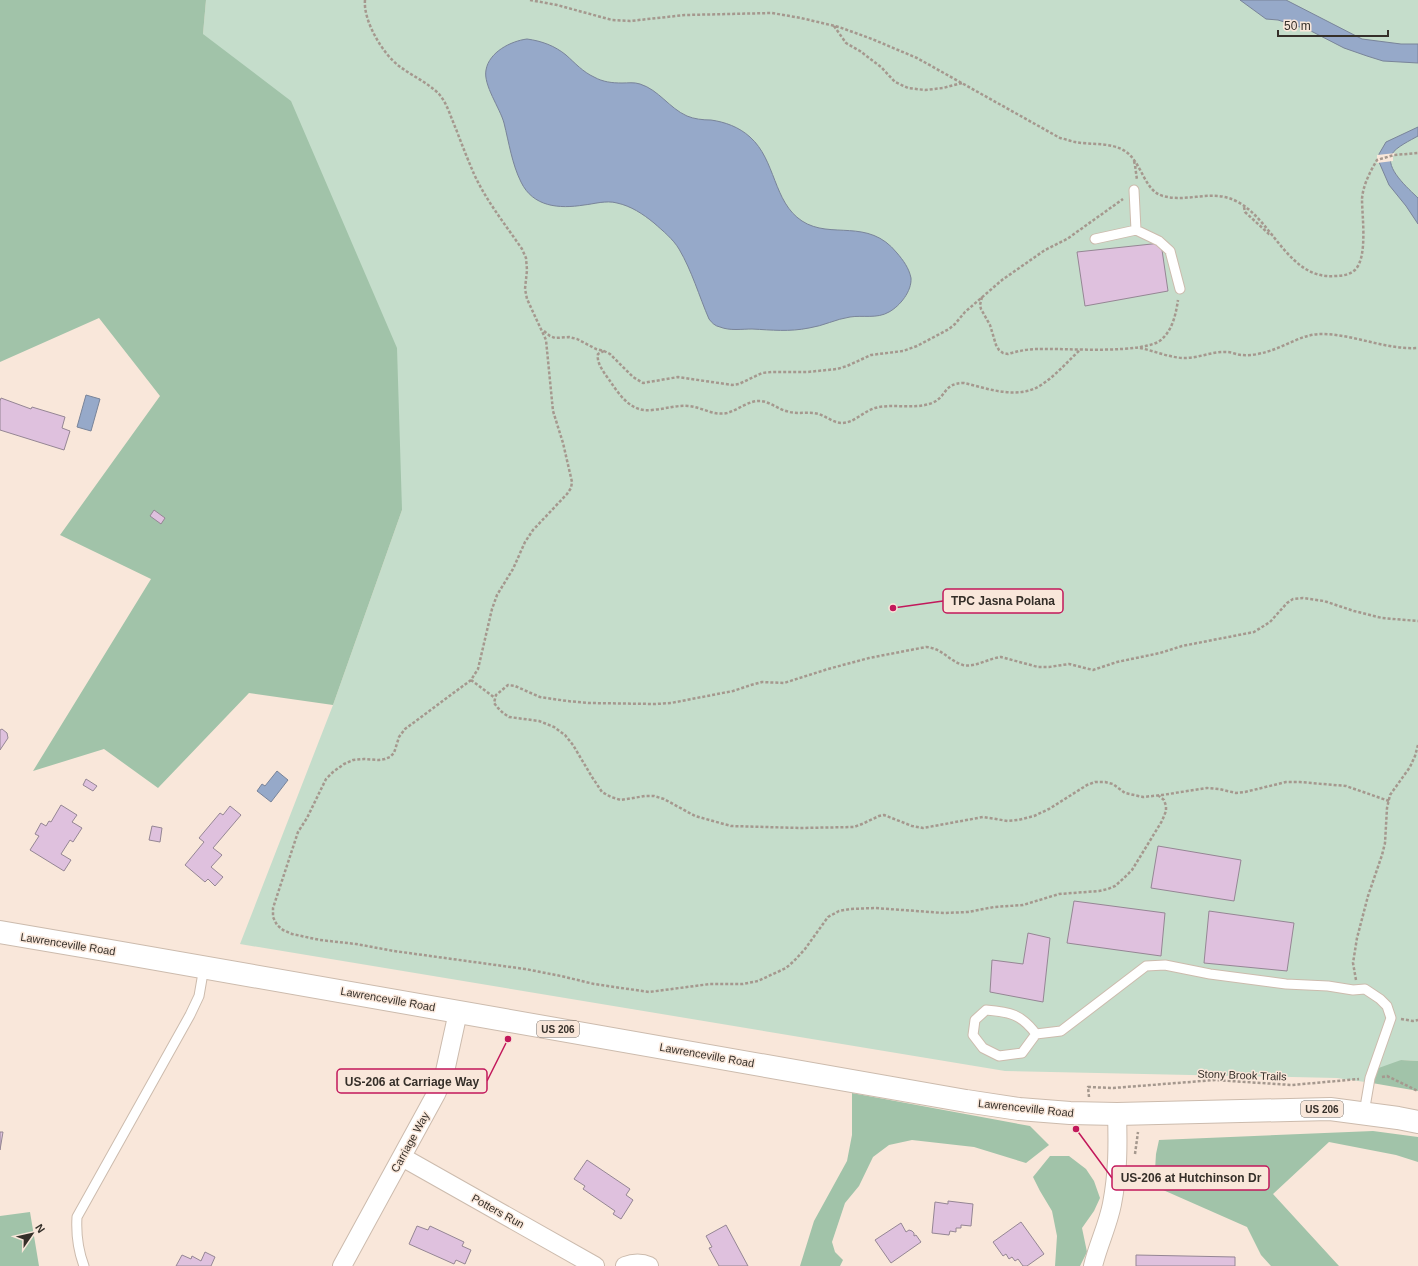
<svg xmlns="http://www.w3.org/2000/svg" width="1418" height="1266" viewBox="0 0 1418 1266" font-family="Helvetica,sans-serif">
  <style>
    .green { fill: #c5ddcb }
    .forest { fill: #a1c3a9 }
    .water { fill: #96a9c9; stroke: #798499 }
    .pier { fill: #f9e7da }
    .building { fill: #dfc1de; stroke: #958694 }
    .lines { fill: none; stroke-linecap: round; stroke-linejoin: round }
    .service-casing { stroke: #ccbbad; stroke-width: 11 }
    .minor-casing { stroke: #ccbbad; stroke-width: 20 }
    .trunk-casing { stroke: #ccbbad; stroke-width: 24 }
    .path { stroke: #a5988e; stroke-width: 2.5; stroke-dasharray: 3 2; stroke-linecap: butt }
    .service { stroke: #fff; stroke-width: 9 }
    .minor { stroke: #fff; stroke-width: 18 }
    .trunk { stroke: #fff; stroke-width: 22 }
    .labels { text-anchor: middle; stroke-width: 3; stroke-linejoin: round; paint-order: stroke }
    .shield { fill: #f9e7da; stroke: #70665e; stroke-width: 1 }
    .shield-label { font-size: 10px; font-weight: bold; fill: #352f29 }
    .street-label { font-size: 11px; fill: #352f29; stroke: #f9e7da }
    .leader { fill: none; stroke: #c2185b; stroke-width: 1.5 }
    .callout-dot { fill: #c2185b; stroke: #f9e7da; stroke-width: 1.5 }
    .callout { fill: #f9e7da; stroke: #c2185b; stroke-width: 1.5 }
    .callout-label { font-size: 12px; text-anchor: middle; font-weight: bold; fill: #352f29 }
  </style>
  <rect width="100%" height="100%" fill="#f9e7da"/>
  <path class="green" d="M206,0h1212v1061l-17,-1 -29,23 -35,-5 -332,-7 -765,-127 93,-239 69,-195 -199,-476z"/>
  <path class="forest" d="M0,0h206l-3,34 88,67 106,247 5,162 -69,195 -84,-12 -91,95 -54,-39 -71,22 118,-192 -91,-44 100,-139 -61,-78 -99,44z
    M1401,1060l17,1v30l-46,-8 1,-13z
    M852,1093l178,33 19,19 -23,18 -52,-16 -62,-7 -23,5 -16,12 -14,29 -14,17 -13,39 3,10 8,8 -3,6h-40l14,-45 33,-60 5,-26z
    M1373,1131l45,6v25l-22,-7 -67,-13 -56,52 66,72h-68l-10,-11 -14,-28 -93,-41 2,-32 3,-14z
    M1050,1156h19l17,13 8,12 6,17 -6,13 -12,17 5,24 -7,14h-25l2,-30 -5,-25 -12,-20 -7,-14z
    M30,1212l9,54h-39v-50z"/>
  <path class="water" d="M1240,0h46l76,39 39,5h17v19l-35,-2 -16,-5 -23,-8 -35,-18 -31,-10 -12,-1z
    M527,39c15,2 28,7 39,16 9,8 17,17 28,22 9,5 18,6 28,6 6,0 12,-1 18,1 19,6 29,24 47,32 7,3 16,4 24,4 14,2 28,7 39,17 26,23 23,65 52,84 29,19 66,-4 95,32 6,7 12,15 14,25 1,13 -11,28 -22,34 -12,7 -26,3 -39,5 -14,2 -27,9 -41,11 -20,4 -37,2 -57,1 -10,0 -22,2 -32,-2 -5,-1 -8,-4 -11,-8 -10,-23 -17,-48 -30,-70 -6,-10 -16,-18 -25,-26 -11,-9 -23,-17 -37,-20 -11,-3 -23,1 -33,2 -25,4 -51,2 -63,-23 -9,-18 -12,-39 -17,-59 -4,-15 -21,-38 -18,-53 3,-18 25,-29 41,-31z
    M1418,127v9c-7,4 -22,11 -26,18 -8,14 17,35 26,44v26l-12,-18 -17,-21 -10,-23v-8l7,-12z
    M86,395l14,4 -9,32 -14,-4z
    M277,771l11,9 -17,22 -14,-11 5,-7 3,2z"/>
  <path class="pier" d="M1396,153l-3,3v5l-16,2v-8z"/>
  <path class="building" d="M1161,243l7,48 -83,15 -8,-54z
    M1,398l30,11 1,-2 33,10 -3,11 8,3 -6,19 -64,-20v-29z
    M154,510l11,8 -4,6 -11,-8z
    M2,729l5,4 1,5 -8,12v-20z
    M86,779l11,7 -4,5 -10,-6z
    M61,805l16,10 -5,7 10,6 -9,14 -3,-2 -9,14 10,6 -7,11 -34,-21 9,-14 -4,-2 6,-11 5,3 3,-5 2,1z
    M230,806l11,9 -28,33 9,7 -11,12 12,10 -8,9 -7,-7 -3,3 -20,-17 19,-23 -5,-4 21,-25 3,2z
    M152,826l10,2 -2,14 -11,-2z
    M1158,846l83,14 -7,41 -83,-13z
    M1074,901l91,12 -4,43 -94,-13z
    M1209,911l85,12 -7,48 -83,-8z
    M1028,933l22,5 -7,64 -53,-10 2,-32 31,4z
    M0,1132h3l-3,18z
    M587,1160l43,29 -4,6 7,5 -12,19 -8,-5 2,-3 -32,-22 2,-3 -11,-7z
    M948,1201l25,3 -2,22 -10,-1v3h-5v4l-6,-1 -1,4 -17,-2 3,-31 13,2z
    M1021,1222l23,32 -17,12h-4l-5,-7 -3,2 -3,-4 -3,2 -3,-5 -3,2 -10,-14z
    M901,1223l5,9 3,-2 3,1 2,2v3l2,-1 5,7 -30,21 -16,-23z
    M726,1225l22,41h-29l-10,-18 3,-1 -6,-11z
    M417,1226l11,4 2,-4 34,16 -2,4 9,4 -6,14 -9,-4 -2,4 -45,-20z
    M205,1252l10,5 -4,9h-35l6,-11 9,4 1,-3 9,5z
    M1136,1255l99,2v9h-99z"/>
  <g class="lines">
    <defs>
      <path id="service" d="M1134,190l2,40 23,11 11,10 10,38
        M1095,239l41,-9
        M1036,1034l-14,19 -23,3 -16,-8 -10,-13 2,-15 11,-10c24,2 35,4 50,24l25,-3 85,-65 19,-1 45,9 76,10 42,2 25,4 12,-1 15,10 7,7 4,12 -21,60 -6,35
        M84,1266c-6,-16 -8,-32 -7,-49l113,-202 9,-19 5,-29"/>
      <path id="minor" d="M402,1157l193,109
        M342,1266l94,-172 8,-18 14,-64
        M625,1266c8,-3 15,-4 24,0
        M1093,1266c5,-21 15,-41 19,-62 6,-31 6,-59 5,-90"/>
      <path id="trunk" d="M0,932l105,18 861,151 53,8 51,4 47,1 213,-5 68,9 20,4"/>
    </defs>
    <use href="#service" class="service-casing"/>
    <use href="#minor" class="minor-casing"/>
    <use href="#trunk" class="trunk-casing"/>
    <path class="path" d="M365,0c-2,21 18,54 34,66 13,10 28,16 40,28 8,9 12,24 17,35 6,16 12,31 18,45 13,28 31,50 48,75l4,9 1,12 -2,19 2,10 19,41 7,71 10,32 9,39 -1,6 -4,6 -34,36 -8,12 -12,27 -16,26 -5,14 -14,60 -7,11 -66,49 -6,8 -5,16 -4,4 -5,2 -6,1 -15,-1 -11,1 -9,4 -11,8 -7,7 -19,39 -9,14 -25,76v9l4,8 6,5 9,4 28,6 36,4 38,7 131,18 36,7 33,8 55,8 61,-8h33l15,-3 28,-13 8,-7 11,-12 23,-32 11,-6 11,-2 25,-1 69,5 24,-1 26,-5 29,-2 36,-11 40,-3 9,-2 7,-3 9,-8 8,-8 30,-49 4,-10v-5l-2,-6 -5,-4
      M530,0l27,5 55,15 18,1 55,-6 87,-2 29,5 38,9 33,12 45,19 143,80c5,1 10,3 15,4 15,3 36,0 50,9 17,11 19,40 38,45 25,7 50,-8 75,6 35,19 51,78 97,74 7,0 14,-1 20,-6 13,-13 7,-54 7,-71 1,-14 8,-27 15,-39l17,-5 24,-2
      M834,26l12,17 14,8 21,16 14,15 13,6 17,2 18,-2 19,-5
      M1134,161l1,4 2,15
      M1244,207l1,5 24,22 4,1
      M982,297l-2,8 1,4 9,16 6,20 3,5 4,3 5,1c10,-3 20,-5 30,-5 26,-1 108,6 124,-10 11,-10 14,-26 16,-39
      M544,331l6,5 5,2 14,-1 8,2 19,10 8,2 6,3 23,23 10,6 35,-6 54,8 7,-1 23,-11 10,-1h35l30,-3 10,-3 24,-11 32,-4 14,-5 32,-17 6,-5 10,-12 37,-32 43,-30 22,-11 56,-40
      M1140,348c15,3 30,10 45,10 14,0 28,-7 42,-6 5,0 10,3 15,3 8,1 17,-1 24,-3 19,-5 36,-18 55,-18 33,0 64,16 97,14
      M604,351l-6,3c-2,9 7,20 12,27 10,15 22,32 42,29 13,-1 24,-5 36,-4 14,1 25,10 39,7 11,-3 22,-13 34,-12 9,1 17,8 25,10 11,4 22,0 33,3 8,3 15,9 23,9 12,0 22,-12 33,-15 18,-5 39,2 57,-5 15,-6 11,-20 32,-20 26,6 56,18 80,0 13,-9 24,-22 36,-33
      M471,680l24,18
      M1389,801l-43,-15 -46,-4h-14l-41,10 -9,1 -17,-4 -12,-1 -45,7 -19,2 -18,-4 -12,-9 -8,-2h-10l-8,3 -38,24 -15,7 -16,4 -10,1 -25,-4 -60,11 -11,-2 -28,-11 -5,1 -17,8 -8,3 -54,1 -69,-2 -36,-10 -31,-17 -10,-3h-9l-24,4 -10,-3 -9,-5 -10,-15 -19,-32 -8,-10 -11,-8 -15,-6 -30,-4 -6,-4 -5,-5 -4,-5 2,-8 12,-10 7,1 25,11 27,4 21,2 67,1 16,-1 62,-12 18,-6 11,-3 22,1 44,-14 41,-11 57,-11c16,1 23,14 37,18 12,3 26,-7 38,-8l37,10h11l20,-3 24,6 24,-8 43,-9 22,-7 72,-14 16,-10 17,-19 6,-4 10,-1 21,3 30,10 28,7 36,3
      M1356,980l-3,-17 4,-25 11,-42 14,-41 3,-12 2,-35 3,-13 20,-28 5,-11 3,-11
      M1401,1019l12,2 5,-1
      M1382,1077l5,-1 31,15
      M1089,1097l-1,-10 25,1 102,-8 77,5 67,-6
      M1135,1154l3,-22"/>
    <use href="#service" class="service"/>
    <use href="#minor" class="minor"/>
    <use href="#trunk" class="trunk"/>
  </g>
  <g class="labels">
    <g class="shield">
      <rect x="537" y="1021" width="42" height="16" rx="3"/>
      <rect x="1301" y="1101" width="42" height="16" rx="3"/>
    </g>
    <g class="shield-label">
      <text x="558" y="1033">US 206</text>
      <text x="1322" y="1113">US 206</text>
    </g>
    <g class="street-label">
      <text transform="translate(68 944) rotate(9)" y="4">Lawrenceville Road</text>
      <text transform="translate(388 999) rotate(10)" y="4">Lawrenceville Road</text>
      <text transform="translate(707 1055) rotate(10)" y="4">Lawrenceville Road</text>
      <text transform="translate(1242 1075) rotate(2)" y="4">Stony Brook Trails</text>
      <text transform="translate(1026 1108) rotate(6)" y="4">Lawrenceville Road</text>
      <text transform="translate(410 1142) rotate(-61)" y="4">Carriage Way</text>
      <text transform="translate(498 1211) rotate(29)" y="4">Potters Run</text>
    </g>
  </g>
  <path class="leader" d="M893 608L943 601M508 1039L487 1081M1076 1129L1112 1178"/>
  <g class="callout-dot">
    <circle cx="893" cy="608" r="4"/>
    <circle cx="508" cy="1039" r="4"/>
    <circle cx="1076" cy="1129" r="4"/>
  </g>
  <g class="callout">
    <rect x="943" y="589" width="120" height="24" rx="4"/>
    <rect x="337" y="1069" width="150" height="24" rx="4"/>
    <rect x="1112" y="1166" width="157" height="24" rx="4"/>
  </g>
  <g class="callout-label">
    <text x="1003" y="605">TPC Jasna Polana</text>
    <text x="412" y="1086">US-206 at Carriage Way</text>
    <text x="1191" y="1182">US-206 at Hutchinson Dr</text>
  </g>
  <g transform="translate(32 1234) rotate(56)" stroke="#f9e7da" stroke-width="3" paint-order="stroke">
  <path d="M0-3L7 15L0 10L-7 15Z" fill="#352f29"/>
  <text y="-6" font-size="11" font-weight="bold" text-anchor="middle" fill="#352f29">N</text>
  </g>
  <path d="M1278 30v6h110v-6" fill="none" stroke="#352f29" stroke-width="2"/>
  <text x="1284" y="30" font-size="12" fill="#352f29" stroke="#f9e7da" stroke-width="3" paint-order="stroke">50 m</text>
</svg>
